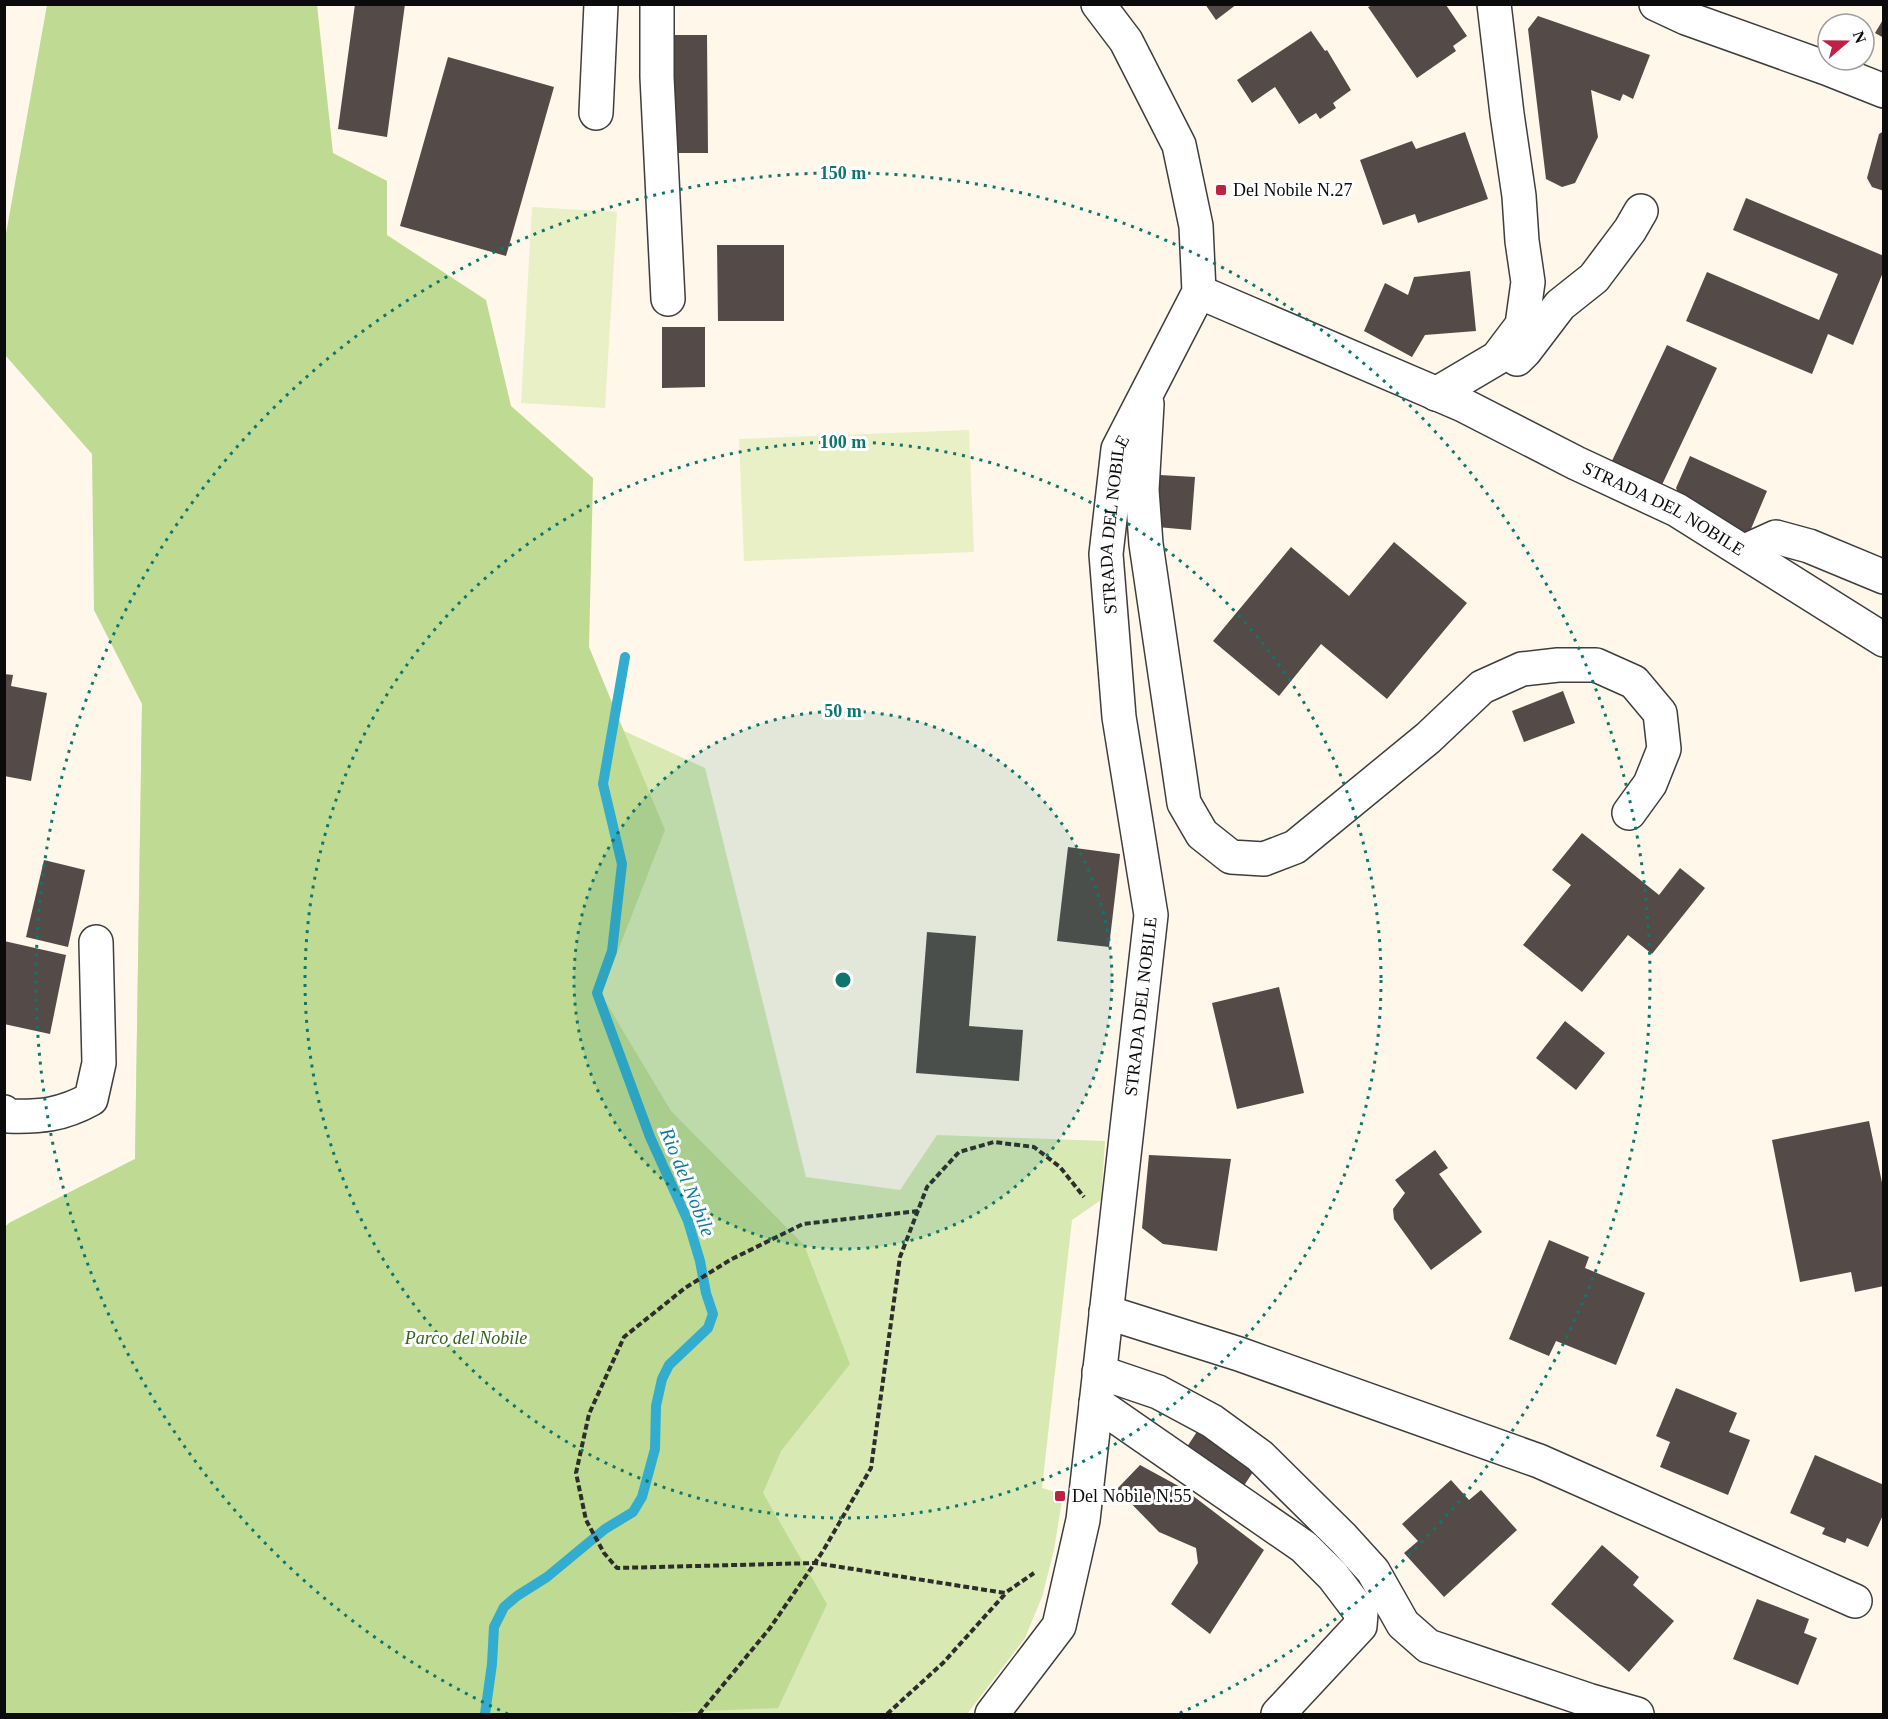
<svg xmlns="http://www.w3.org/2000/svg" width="1888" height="1719" viewBox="0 0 1888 1719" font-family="'Times New Roman',serif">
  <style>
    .green { fill: #d8e9b3 }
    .forest { fill: #bfda92 }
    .pitch { fill: #e9f0c5 }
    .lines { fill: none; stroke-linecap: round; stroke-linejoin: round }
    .stream { stroke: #32accf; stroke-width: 10 }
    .building { fill: #544a47 }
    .minor-casing { stroke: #3e3e3e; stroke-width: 36 }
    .path { stroke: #2d2d2d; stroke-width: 4; stroke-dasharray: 6 3; stroke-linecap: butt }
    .minor { stroke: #fff; stroke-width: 33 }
    .ring { fill: none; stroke: #0f766e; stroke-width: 3; stroke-dasharray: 3 6 }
    .poi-dot { fill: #bd2143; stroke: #fff; stroke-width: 2 }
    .labels { text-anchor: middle; stroke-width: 6; stroke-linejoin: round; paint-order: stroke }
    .poi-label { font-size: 18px; fill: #0b0b0b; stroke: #fff; text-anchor: start }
    .street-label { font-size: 18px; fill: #0b0b0b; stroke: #fff }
    .park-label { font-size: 18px; font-style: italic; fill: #36631b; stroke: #fff }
    .water-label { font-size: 20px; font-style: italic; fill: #13799e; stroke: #fff }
    .centre { fill: #0f766e; stroke: #fff; stroke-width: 3 }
    .ring-label { font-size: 18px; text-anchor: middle; font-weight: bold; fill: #0f766e; stroke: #fff; stroke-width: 6; stroke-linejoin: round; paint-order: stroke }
  </style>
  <rect width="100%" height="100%" fill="#fff7e9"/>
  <path class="green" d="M142,704l445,10 118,54 101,409 94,13 37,-55 168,6 -4,59 -29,20 -30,268 21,6 -9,56 -12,47 -17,41 -58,76h-962l-1,-451 5,-40 126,-64z"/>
  <path class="forest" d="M47,5h270l16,148 54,28v54l99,65 25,106 82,72 -4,169 76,183 -64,164 70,117 133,134 46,119 -69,87 -18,42 64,111 -49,104 -145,6h-628v-487l4,-4 126,-64 7,-455 -48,-94 -2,-156 -87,-99v-116z"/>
  <path class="pitch" d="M532,207l85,5 -12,196 -84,-5z
    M969,430l5,122 -230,9 -5,-122z"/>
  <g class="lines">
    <path class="stream" d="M485,1714l7,-50 2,-37 10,-20 13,-11 30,-19 58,-48 28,-17 9,-15 13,-48 1,-43 6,-27 7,-14 39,-37 5,-14 -7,-21 -6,-32 -12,-40 -38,-84 -53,-144 15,-42 10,-87 -19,-80 22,-127"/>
  </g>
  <path class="building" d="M355,4h50l-18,133 -49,-8z
    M1205,4h32l-21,16z
    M1373,5h73l21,31 -14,10 3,5 -39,27 -49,-71z
    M1538,16l112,39 -17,44 -10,-5 -3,7 -29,-11 7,47 -23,46 -13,4 -16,-8 -18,-150z
    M1884,18v20l-9,-5z
    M1311,31l14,20 2,-1 24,40 -18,13 3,5 -16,11 -4,-6 -17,11 -24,-37 -23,16 -15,-23z
    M674,35h33l1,118h-34z
    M448,57l106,30 -48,169 -106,-30z
    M1884,131v60l-12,-4 -5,-9 12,-44z
    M1465,132l23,67 -70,24 -3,-9 -32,11 -23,-65 52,-19 4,8z
    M1746,198l138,58v14l-31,75 -25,-11 -16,40 -126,-53 21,-49 112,48 19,-46 -105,-44z
    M717,245h67v76h-66z
    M1470,271l6,60 -51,4 -13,22 -48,-26 21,-48 23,12 6,-18z
    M662,327h43v60l-43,1z
    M1667,345l50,23 -57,121 -50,-24z
    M1690,456l77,35 -19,45 -66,-33 -6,-15z
    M1160,475l35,2 -4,53 -34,-3z
    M1394,542l73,61 -80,96 -66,-55 -42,52 -66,-55 78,-94 58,49z
    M4,674l9,1 -2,11 36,7 -16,88 -27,-5z
    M1563,691l12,32 -51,19 -12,-31z
    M1582,833l77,62 21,-27 25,20 -53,66 -24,-19 -46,57 -59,-47 48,-60 -19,-15z
    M1068,847l52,7 -11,93 -52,-6z
    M44,860l41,10 -17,77 -42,-10z
    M927,932l49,4 -7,90 54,4 -4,51 -103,-8z
    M4,941l62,14 -16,79 -46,-10z
    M1279,987l25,106 -67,16 -25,-106z
    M1565,1021l40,32 -29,37 -40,-32z
    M1869,1121l15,71v94l-29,6 -4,-20 -51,10 -28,-142z
    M1435,1150l13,18 -9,6 43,58 -51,38 -37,-51 -1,-10 12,-16 -10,-13z
    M1149,1155l82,4 -14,92 -54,-7 -21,-16z
    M1549,1240l40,17 -4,11 60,25 -29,72 -60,-24 -7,15 -40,-17z
    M1676,1388l61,25 -8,19 21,8 -22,55 -68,-28 10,-25 -14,-6z
    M1202,1424l57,39 -18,27 -58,-37z
    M1815,1455l69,30v28l-16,34 -21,-9 -2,5 -23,-9 3,-6 -35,-15z
    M1140,1465l44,24 80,61 -54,84 -39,-30 27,-41 -2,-15 -37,-16 -42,-43z
    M1451,1480l18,20 12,-10 36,40 -73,67 -40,-44 14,-12 -16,-17z
    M1602,1545l37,32 -6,8 41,36 -45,51 -78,-68z
    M1757,1599l52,20 -5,14 13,5 -19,47 -65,-26z"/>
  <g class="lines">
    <defs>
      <g id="minor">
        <path d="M657,4v73l11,222"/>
        <path d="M1656,4l30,14 140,50 58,23"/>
        <path d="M596,113l5,-109"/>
        <path id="s1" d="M1199,292l264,113 113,58 101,47 207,130"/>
        <path d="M1517,359l8,-8 35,-46 34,-27 36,-48 11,-19"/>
        <path d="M1436,394l61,-36 25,-33 6,-43 -6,-41 -3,-45 -12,-82 -13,-110"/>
        <path d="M1147,404l-5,86 4,54 38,259 18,31 29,23 33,2 31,-12 133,-109 54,-51 40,-18 36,-4h38l38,17 26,31 4,36 -14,35 -21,29"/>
        <path d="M1745,551l31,-14 33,9 75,31"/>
        <path d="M4,1112l4,4c33,1 54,-1 83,-17l8,-36 -3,-121"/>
        <path d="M1106,1312l133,42 300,107 316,140"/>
        <path d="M1099,1372l59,20 54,29 48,35 83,82 30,33 30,53 25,22 160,54 49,14"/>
        <path d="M1096,1403l208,144 29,29 28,37 -1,13 -82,88"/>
        <path id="s2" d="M992,1714l67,-88 24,-106 68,-605 -32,-198 -13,-163 12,-105 81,-157 -3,-66 -17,-81 -53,-104 -28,-37"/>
      </g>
    </defs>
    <use href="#minor" class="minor-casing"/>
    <path class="path" d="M918,1211l-115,13 -73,36 -45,28 -61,49 -35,77 -13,59 10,47 18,33 13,15 198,-5 190,30 29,-20
      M699,1714l71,-86 53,-77 48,-83 29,-211 27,-70 32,-35 35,-10 40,5 26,20 24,30
      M887,1714l56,-51 62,-69"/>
    <use href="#minor" class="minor"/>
  </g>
  <circle cx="843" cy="980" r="269" fill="#0f766e" fill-opacity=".12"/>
  <g class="ring">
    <circle cx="843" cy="980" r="269"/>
    <circle cx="843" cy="980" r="538"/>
    <path d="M508 1714A807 807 0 1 1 1178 1714"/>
  </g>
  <g class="poi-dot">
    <rect x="1215" y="184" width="12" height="12" rx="3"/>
    <rect x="1054" y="1490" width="12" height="12" rx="3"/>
  </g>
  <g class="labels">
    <g class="poi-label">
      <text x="1233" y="196">Del Nobile N.27</text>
      <text x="1072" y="1502">Del Nobile N.55</text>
    </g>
    <g class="street-label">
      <text dy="6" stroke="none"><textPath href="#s1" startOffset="513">STRADA DEL NOBILE</textPath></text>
      <text dy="6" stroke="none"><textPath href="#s2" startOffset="1222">STRADA DEL NOBILE</textPath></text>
      <text dy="6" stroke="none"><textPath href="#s2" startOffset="736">STRADA DEL NOBILE</textPath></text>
    </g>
    <g class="park-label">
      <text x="466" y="1344">Parco del Nobile</text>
    </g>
    <g class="water-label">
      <text transform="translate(688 1182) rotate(68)" y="7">Rio del Nobile</text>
    </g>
  </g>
  <circle cx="843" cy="980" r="9" class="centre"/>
  <g class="ring-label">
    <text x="843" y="179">150 m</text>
    <text x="843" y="448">100 m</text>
    <text x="843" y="717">50 m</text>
  </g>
  <rect width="1888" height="1719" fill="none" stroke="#0b0b0b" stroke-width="12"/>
  <g transform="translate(1846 42) rotate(70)"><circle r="28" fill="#ffffff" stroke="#9d9d9d" stroke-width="1.5"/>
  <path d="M0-4.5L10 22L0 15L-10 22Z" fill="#bd2143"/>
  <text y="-9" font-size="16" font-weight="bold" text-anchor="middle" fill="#0b0b0b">N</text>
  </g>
</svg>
